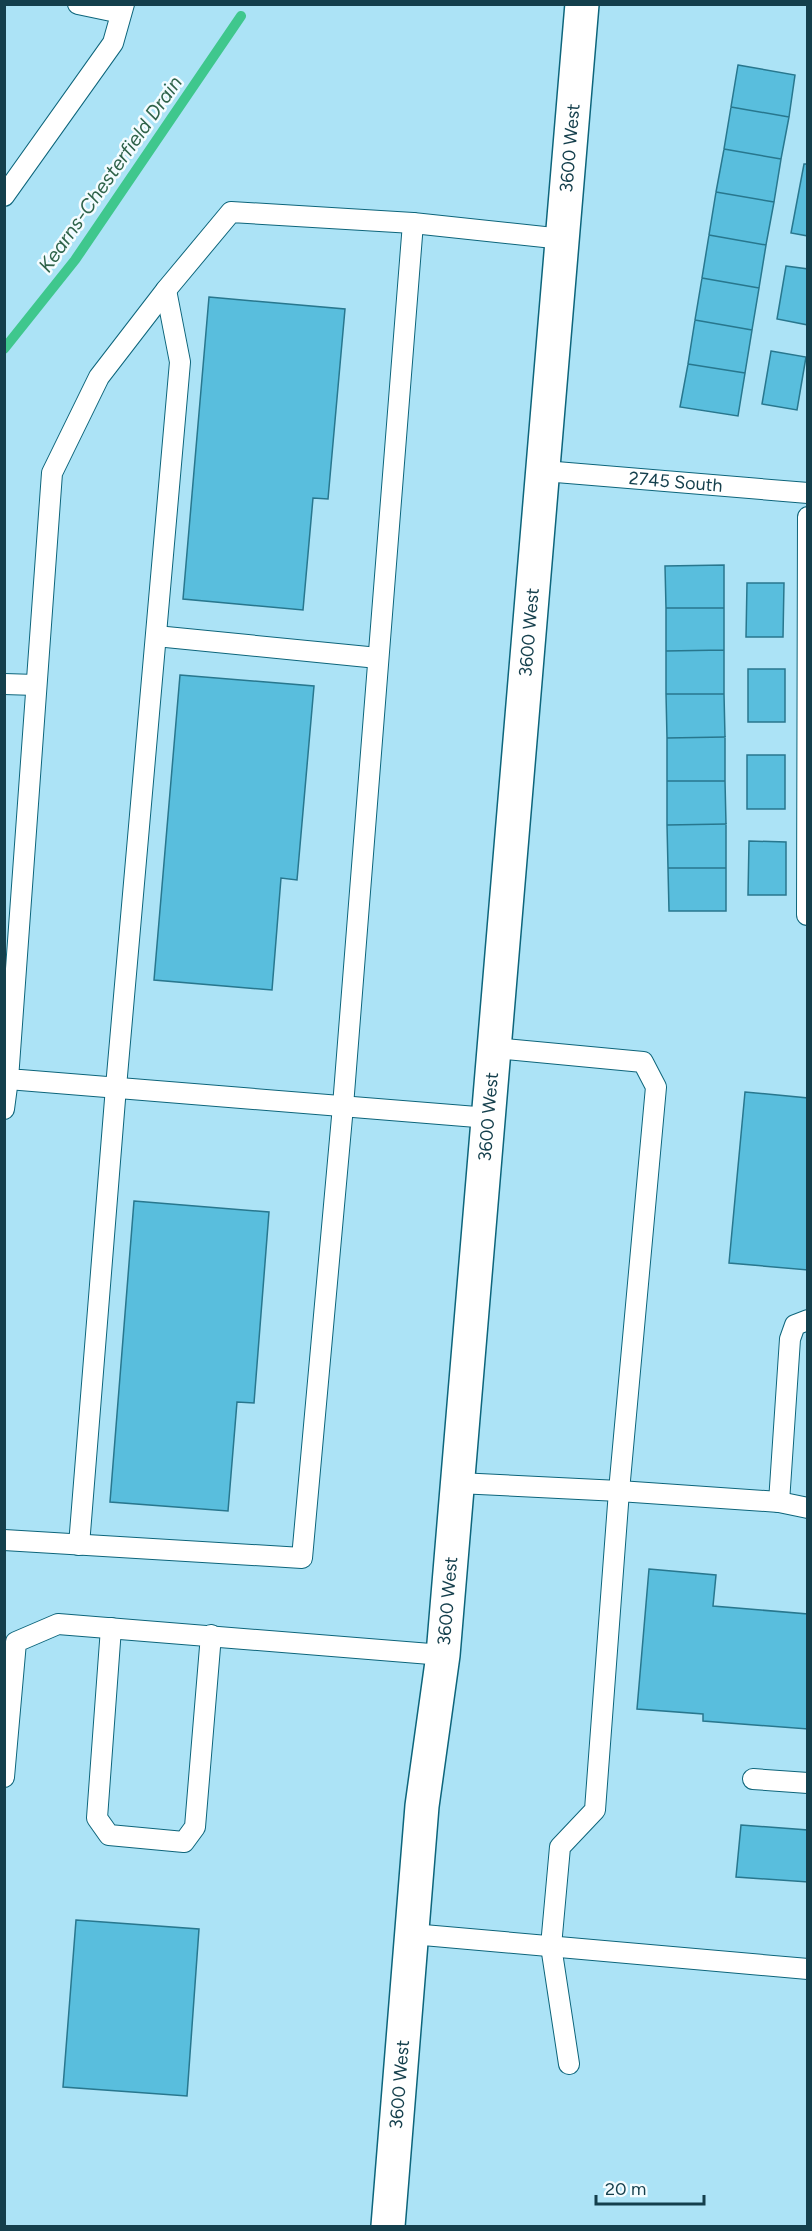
<svg xmlns="http://www.w3.org/2000/svg" width="812" height="2231" viewBox="0 0 812 2231" font-family="Figtree,sans-serif">
  <style>
    .lines { fill: none; stroke-linecap: round; stroke-linejoin: round }
    .stream { stroke: #3fc78d; stroke-width: 10 }
    .building { fill: #59bedd; stroke: #28778e; stroke-width: 1.5 }
    .lane-casing { stroke: #0d657b; stroke-width: 22 }
    .secondary-casing { stroke: #0d657b; stroke-width: 36 }
    .lane { stroke: #fff; stroke-width: 20 }
    .secondary { stroke: #fff; stroke-width: 33 }
    .labels { text-anchor: middle; stroke-width: 5; stroke-linejoin: round; paint-order: stroke }
    .street-label { font-size: 18px; fill: #143f4c; stroke: #f3fcff }
    .water-label { font-size: 20px; font-style: italic; fill: #2f634a; stroke: #f3fcff }
  </style>
  <rect width="100%" height="100%" fill="#ace3f6"/>
  <g class="lines">
    <path class="stream" d="M4,349l71,-89 166,-244"/>
  </g>
  <path class="building" d="M738,65l57,10 -6,42 -58,-10z
    M731,107l58,10 -8,42 -57,-10z
    M724,149l57,10 -7,43 -58,-10z
    M804,164h4v72l-17,-3z
    M716,192l58,10 -8,43 -57,-10z
    M709,235l57,10 -7,43 -57,-10z
    M786,266l22,3v56l-31,-6z
    M702,278l57,10 -7,42 -57,-10z
    M209,297l136,12 -17,190 -15,-1 -10,112 -120,-11z
    M695,320l57,10 -7,43 -57,-9z
    M771,351l35,6 -9,53 -35,-6z
    M688,364l57,9 -7,43 -58,-9z
    M724,565v43h-58l-1,-42z
    M747,583h37l-1,54h-37z
    M666,608h58v42l-58,1z
    M724,650v44h-58v-43z
    M748,669h37v53h-37z
    M180,675l134,11 -17,194 -16,-2 -9,112 -118,-10z
    M666,694h58l1,43 -58,1z
    M725,737v44h-58v-43z
    M747,755h38v54h-38z
    M667,781h58l1,43 -59,1z
    M726,824v44h-58l-1,-43z
    M749,841l37,1v53h-38z
    M668,868h58v43h-57z
    M745,1092l63,6v172l-79,-7z
    M134,1201l135,11 -15,191 -17,-1 -9,109 -118,-9z
    M649,1569l67,6 -3,31 95,8v115l-105,-8v-7l-66,-5z
    M741,1825l67,5v52l-72,-5z
    M76,1920l123,9 -12,167 -124,-9z"/>
  <g class="lines">
    <defs>
      <g id="lane">
        <path d="M78,4l43,9"/>
        <path d="M4,196l109,-153 11,-39"/>
        <path id="s1" d="M544,471l264,22"/>
        <path d="M156,636l222,22"/>
        <path d="M4,684l32,1"/>
        <path d="M807,915l1,-398"/>
        <path d="M4,1109l4,-30"/>
        <path d="M489,1118l-481,-39 44,-606 47,-96 67,-87 65,-78 182,11 150,16"/>
        <path d="M458,1483l161,8 37,-404 -13,-25 -148,-14"/>
        <path d="M779,1502l11,-163 5,-14 13,-5"/>
        <path d="M4,1540l298,18 41,-452 70,-883"/>
        <path d="M79,1545l37,-458 64,-725 -14,-72"/>
        <path d="M111,1628l-14,190 12,17 75,7 11,-15 16,-192"/>
        <path d="M4,1777l12,-135 42,-18 385,31"/>
        <path d="M753,1779l55,4"/>
        <path d="M412,1934l396,35"/>
        <path d="M569,2064l-18,-118 9,-99 35,-37 24,-319 160,11 29,6"/>
      </g>
      <g id="secondary">
        <path id="s2" d="M388,2226l34,-420 21,-151 139,-1651"/>
      </g>
    </defs>
    <use href="#lane" class="lane-casing"/>
    <use href="#secondary" class="secondary-casing"/>
    <use href="#lane" class="lane"/>
    <use href="#secondary" class="secondary"/>
  </g>
  <g class="labels">
    <g class="street-label">
      <text dy="6" stroke="none"><textPath href="#s2" startOffset="2086">3600 West</textPath></text>
      <text dy="6" stroke="none"><textPath href="#s1" startOffset="132">2745 South</textPath></text>
      <text dy="6" stroke="none"><textPath href="#s2" startOffset="1600">3600 West</textPath></text>
      <text dy="6" stroke="none"><textPath href="#s2" startOffset="1114">3600 West</textPath></text>
      <text dy="6" stroke="none"><textPath href="#s2" startOffset="628">3600 West</textPath></text>
      <text dy="6" stroke="none"><textPath href="#s2" startOffset="142">3600 West</textPath></text>
    </g>
    <g class="water-label">
      <text transform="translate(110 174) rotate(-55)" y="7">Kearns-Chesterfield Drain</text>
    </g>
  </g>
  <rect width="812" height="2231" fill="none" stroke="#143f4c" stroke-width="12"/>
  <path d="M596 2195v9h108v-9" fill="none" stroke="#143f4c" stroke-width="3"/>
  <text x="605" y="2195" font-size="18" fill="#143f4c" stroke="#f3fcff" stroke-width="4.5" paint-order="stroke">20 m</text>
</svg>
